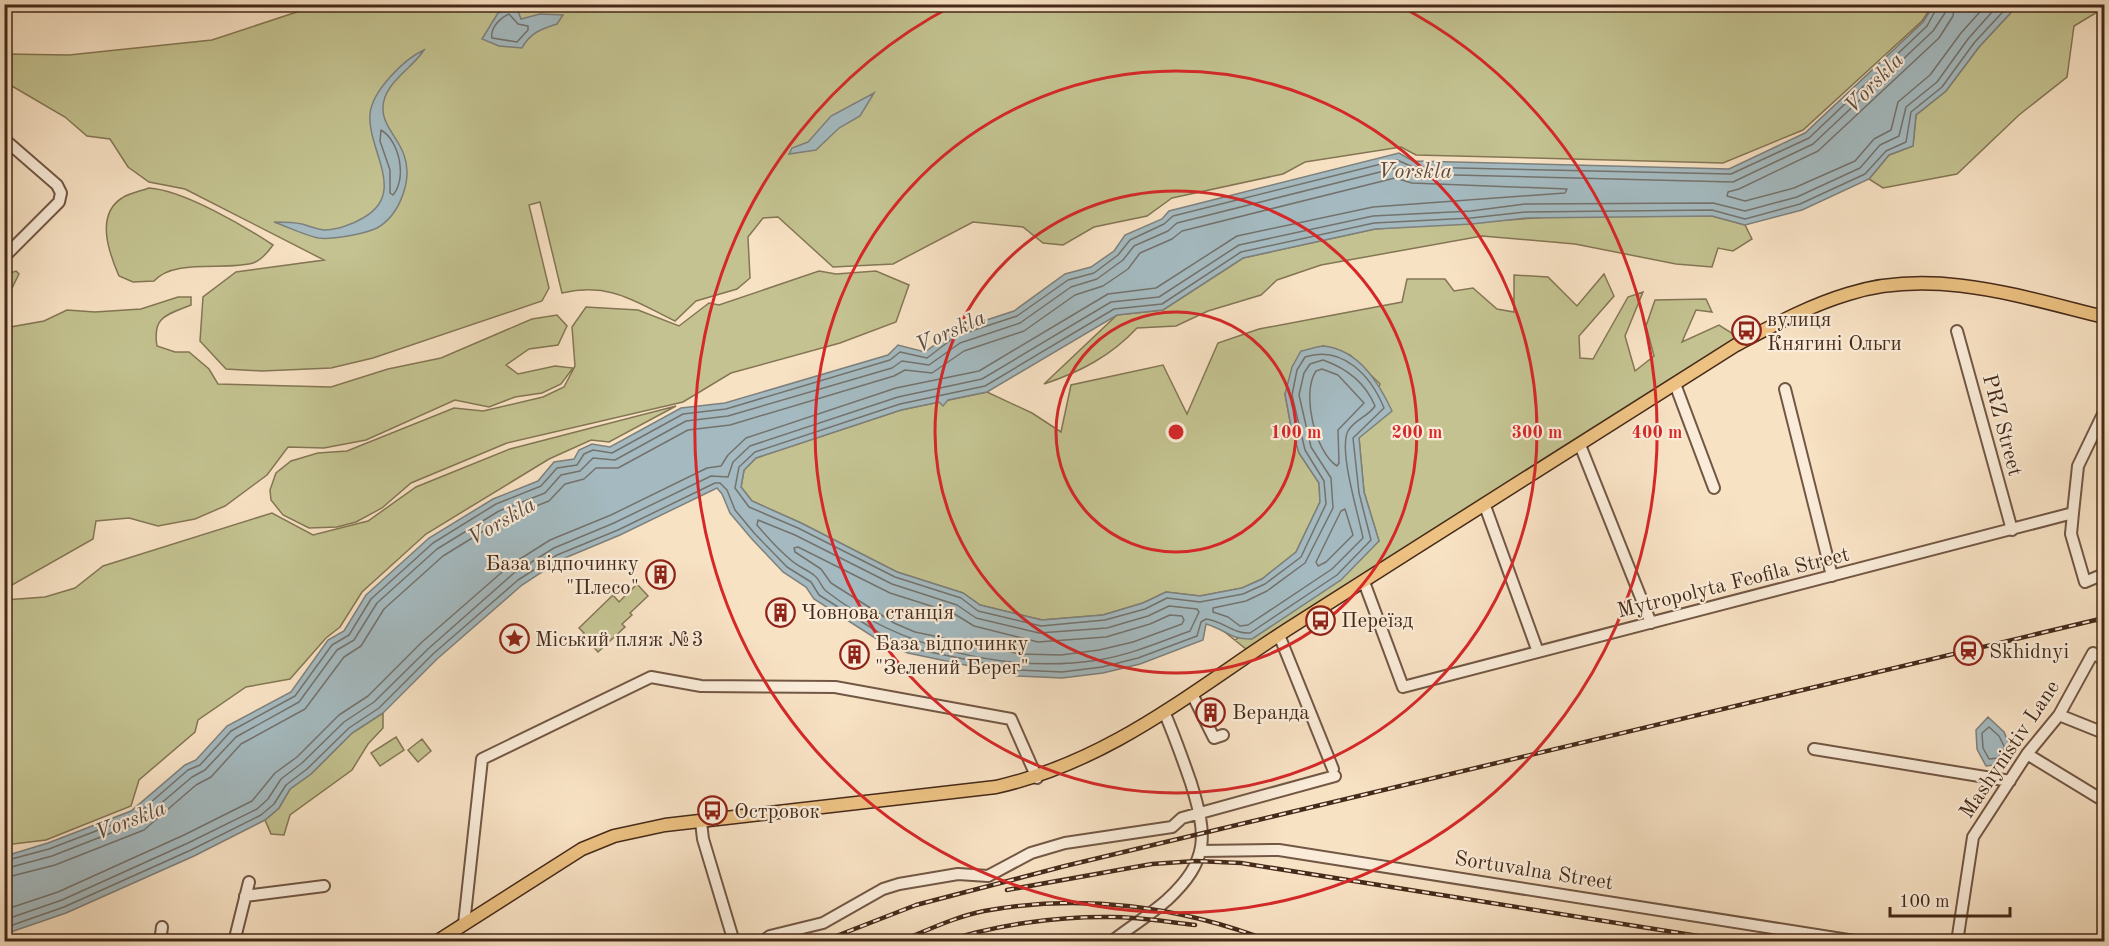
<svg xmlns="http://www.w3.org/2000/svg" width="2109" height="946" viewBox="0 0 2109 946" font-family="'Old Standard TT',serif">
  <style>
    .green { fill: #c3c290; stroke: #847654; stroke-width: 1.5 }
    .water { fill: #a4bac0; stroke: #7e807d; stroke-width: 1.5 }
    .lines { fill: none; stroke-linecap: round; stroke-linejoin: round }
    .shore { stroke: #74726c; stroke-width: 1.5 }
    .minor-casing { stroke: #725744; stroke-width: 14 }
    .major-casing { stroke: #452919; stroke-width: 15 }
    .minor { stroke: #faecd9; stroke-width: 10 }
    .major { stroke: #ecc182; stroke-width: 12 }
    .rail-casing { stroke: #452919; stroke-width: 4.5 }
    .rail { stroke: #faecd9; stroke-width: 2; stroke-dasharray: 7; stroke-linecap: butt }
    .ring { fill: none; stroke: #d62828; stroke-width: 3 }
    .labels { text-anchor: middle; stroke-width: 4.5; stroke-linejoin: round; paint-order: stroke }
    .poi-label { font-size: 21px; fill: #452919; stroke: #faecd9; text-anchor: start }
    .street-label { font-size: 21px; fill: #452919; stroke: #faecd9 }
    .water-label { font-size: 22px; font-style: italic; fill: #5d4d43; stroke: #faecd9 }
    .centre { fill: #d62828; stroke: #faecd9; stroke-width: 3 }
    .ring-label { font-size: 18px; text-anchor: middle; font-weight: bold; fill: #d62828; stroke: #faecd9; stroke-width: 4.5; stroke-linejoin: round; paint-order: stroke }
  </style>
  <rect width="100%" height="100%" fill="#f8e2c4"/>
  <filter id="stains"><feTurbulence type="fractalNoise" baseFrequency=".00333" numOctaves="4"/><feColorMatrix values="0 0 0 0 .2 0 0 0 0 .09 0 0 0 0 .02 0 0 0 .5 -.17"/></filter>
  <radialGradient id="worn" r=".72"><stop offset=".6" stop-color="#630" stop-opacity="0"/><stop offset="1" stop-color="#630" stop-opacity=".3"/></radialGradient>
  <path class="green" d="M321,4l1612,1 -11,16 -119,109 -80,33 -307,-8 -15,-8 -96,15 -22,12 -111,24 -25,18 -53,11 -31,18 -20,-2 -20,-16 -50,-5 -80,42 -60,3 -55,-50 -15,1 -15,19 2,41 -13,11 -41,12 -21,20c-41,-20 -65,-39 -113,-28l-22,-91 -11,3 20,83 -7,13 -169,57 -42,10 -69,3 -36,-2 -26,-28 3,-44 33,-25 88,-12 -139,-71 -36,-7 -21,-15 -18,-28 -23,-3 -22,-19 -60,-35 -1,-28 65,1 143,-15z
    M2018,5h86v3l-30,18 -7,51 -48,38 -62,59 -74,14 -14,-9 20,-24 24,-9 3,-31 30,-24 33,-44z
    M149,188c34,2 95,38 124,57 -5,7 -11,15 -20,18 -27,8 -79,-5 -99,18l-21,1 -14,-6c-10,-23 -24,-61 3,-78 7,-5 19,-7 27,-10z
    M1579,215l133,1 33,9 7,14 -19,12 -15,-3 -6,19 -36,-3 -101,-20 -93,-8 -161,29 -44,15 -16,15 -53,16 -32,15 -39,2c-26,28 -57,44 -93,56l73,-69 46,-5 80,-52 132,-29z
    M16,271l3,3 -7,14 -7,2v-15z
    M819,271l17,3 40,-3 33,14 -13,37 -56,21 -109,30 -48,29 -176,41 -96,40 -29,25 -26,14 -19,5 -28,1 -26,-13 -12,-15 -1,-10 6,-17 15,-12 27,-8 29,-2 107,-43 29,3 60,-14 21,-10 11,-21 -3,-39 14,-20 52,3 41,16 30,-23 10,2z
    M1604,274l10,22 -35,40 1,22 13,1 35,-62 15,-5 -18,44 10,35 19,-15 -8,-30 9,-26 51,-1 6,13 -16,-2 -14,32 37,-17 19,12 -492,312 -25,-20 14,11 144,-99 -15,-49 -5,-54 21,-54 -30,-29 -27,-9 -38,48 6,32 8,27 20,30 1,19 -24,50 -34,27 -20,9 -42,8 -34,-4 -23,11 -40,12 -61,5 -62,-15 -17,-12 -66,-21 -96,-49 -49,-22 -11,-14 3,-17 12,-12 145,-48 86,-18 45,21 29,19 10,-47 92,-20 24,49 31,-71 41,-14 143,-27 5,-23h38l9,12 19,-3 24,21 17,3v-37l34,2 29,29z
    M178,297h13v8c-24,10 -39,11 -34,41l18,6h14l20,17 9,15 113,3 57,-18 53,-11 91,-39 25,-4 10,11 -9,19 -29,4 -23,16 12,9 37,-8 18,2 -12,16 -19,9 -27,4 -26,10 -34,-7 -89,40 -42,8 -36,-1 -21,28 -42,31 -30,13 -37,7 -29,-8 -33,3 -3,18 -88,50v-261l39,-7 23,-11 28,2 46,-3z
    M676,406l-67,36 -18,-2 -42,19 -123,75 -64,58 -22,35 -14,11 -36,41 -44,8 -48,33 -3,12 -56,48 -8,26 -85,34 -41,5v-245l40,-3 30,-9 28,-22 169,-53 41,22 55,-14 48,-34 94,-38z
    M637,584l11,12 -18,17 2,2 -10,9 3,3 -27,25 -16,-17 2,-2 -5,-5 34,-33 6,7z
    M383,713v15l-15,16 -16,26 -62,45 -6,20 -13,-1 -6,-14 14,-12 11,-19 21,-15 41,-41z
    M396,737l8,13 -24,16 -9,-13z
    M422,739l9,12 -13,11 -10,-12z"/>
  <path class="water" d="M1934,5h84l-39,42 -33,44 -30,24 -3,31 -24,9 -20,24 -67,31 -57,15 -33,-9 -186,2 -54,6 -97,5 -132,29 -80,52 -46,5 -130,77 -39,8 -5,6 -4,-4 -38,8 -145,48 -12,12 -3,17 11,14 49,22 96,49 66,21 17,12 62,15 61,-5 40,-12 23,-11 34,4 42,-8 20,-9 34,-27 24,-50 -1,-19 -20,-30 -8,-27 -6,-32 7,-27 9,-16c7,-1 16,-5 23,-5 35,4 55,37 68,65l-33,27 5,54 15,49 -38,39 -89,59c-22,1 -25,-9 -46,-15l-3,16 -63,24 -37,9 -41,5 -44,-2 -110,-23 -25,-10 -69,-44 -8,-12 -23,-15 -32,-34 -21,-25 -8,-19 -5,-6 -97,47 -60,25 -38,25 -85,74 -54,54 -31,20 -41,41 -21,15 -11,19 -14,12 -71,36 -128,57 -61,21v-78l43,-13 83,-32 54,-46 11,-5 31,-34 64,-34 37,-52 16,-9 22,-36 63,-57 64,-39 45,-18 16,-19 20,-3 5,-9 13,-6 18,3 71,-39 44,-5 163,-48 10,-10 27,7 28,-21 61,-20 51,-37 26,-7 23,-16 11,-16 37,-16 7,-8 230,-58 14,8 316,8 76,-36 118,-111z
    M513,8l5,3 3,8 19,-5 23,1 -6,9c-16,5 -27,9 -35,24l-23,-2 -17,-7 16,-26z
    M424,50c-11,18 -42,34 -41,59 0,17 16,30 21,46 9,24 -4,60 -27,73 -13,6 -45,12 -59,10 -14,-3 -30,-11 -44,-16 9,0 19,0 28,2 7,2 15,5 22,6 13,0 29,-6 39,-12 45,-25 4,-68 7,-104 2,-23 34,-55 54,-64z
    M874,93l-14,23 -21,12 -23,22 -27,4 3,-6 16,-6 23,-26z
    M1988,717l16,15 8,18 -9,14 -17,2 -9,-17 -1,-19z"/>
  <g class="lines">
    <path class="shore" d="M1955,4l-2,12 -14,22 -121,113 -79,38 -11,3 -1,4 18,5 49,-13 61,-27 19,-22 17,-9 7,-28 32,-27 31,-42 26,-29
      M509,14l9,10 10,2v4l-11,12 -25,-4c-2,-10 8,-20 17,-24z
      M381,130c19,11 26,49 12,65l-3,-2v-23l-10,-29z
      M1323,360c23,8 42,22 52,46 -6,10 -21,14 -27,25 -10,19 11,85 15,107l-31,31 -84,56 -8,1 -12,-9 -15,-5v-4l33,-7 21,-10 38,-28 28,-55 -2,-30 -20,-31 -12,-52 5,-22 6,-9z
      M1322,369l16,6 26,28 -26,27 1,33 -2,3c-22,-14 -36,-73 -21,-95z
      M1345,509l8,26 -27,27 -8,4 -2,-4 25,-51z
      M758,520l37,15 97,49 65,21 19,13 63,15 68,-5 41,-12 21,-10 28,3 2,3 -9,19c-30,11 -60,24 -92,29 -91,14 -199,-12 -272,-69 -5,-4 -6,-11 -11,-15 -7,-6 -16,-9 -23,-15 -12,-10 -25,-24 -35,-36z
      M798,547l92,46 63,20 21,13 64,16 68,-5 44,-13 20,-9 12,1 2,4 -2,4 -49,18 -34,8 -38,5 -41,-1 -105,-22 -21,-9 -63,-40 -10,-14 -26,-17 -1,-4z
      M1989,727l10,9 6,12 -7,10 -9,1 -6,-11 -1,-15z
      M4,861l45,-12 86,-33 53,-46 12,-5 31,-34 64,-35 37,-51 17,-10 22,-36 62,-56 63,-39 45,-18 16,-18 20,-3 7,-11 9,-4 19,3 71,-39 43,-5 164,-49 10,-8 27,6 29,-22 61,-20 51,-36 26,-7 24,-18 12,-15 34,-16 9,-8 224,-56 16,7 318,7 78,-36 118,-112 12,-22
      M4,869l48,-13 87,-34 53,-45 13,-7 31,-33 63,-35 38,-52 17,-10 23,-37 60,-54 62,-38 46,-18 16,-18 19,-4 13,-13 22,2 71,-39 42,-5 164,-48 10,-7 27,4 31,-22 60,-20 51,-36 26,-8 26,-19 11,-14 34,-15 9,-8 219,-55 17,6 320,8 80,-38 120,-113 12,-18 1,-9
      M4,878l51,-13 89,-35 52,-45 15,-8 30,-33 64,-35 39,-52 17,-11 23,-37 59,-53 60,-37 46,-18 16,-17 19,-5 12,-11h22l70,-38 42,-5 164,-49 11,-6 27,3 32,-22 60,-20 51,-36 28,-9 25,-17 12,-16 32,-14 10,-8 213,-53 17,5 155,6 -2,4 -192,14 -136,29 -81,52 -48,6 -129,77 -83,17 -150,50 -18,17 -7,11 -14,2 -96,47 -61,25 -41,26 -87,76 -54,54 -29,19 -42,42 -22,16 -23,28 -68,34 -126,57 -54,18
      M4,920l58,-20 126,-57 69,-34 11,-10 13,-20 21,-16 42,-41 30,-20 54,-53 86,-76 40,-25 60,-25 97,-47 17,1 5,-15 17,-16 148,-49 84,-18 129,-77 48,-5 80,-52 134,-29 98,-5 54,-7 188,-1 32,8 52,-14 63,-29 20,-23 19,-9 7,-29 31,-25 31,-43 31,-35
      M4,928l60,-21 127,-57 70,-35 13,-11 12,-19 21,-16 42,-41 30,-20 54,-54 85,-74 39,-25 61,-25 97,-47h5l7,7 8,20 20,24 32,33 24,15 8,13 67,42 24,11 108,22 44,2 40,-5 36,-9 59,-22 4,-14 5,-3c17,2 27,15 44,14l87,-58 34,-35 -12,-47 -6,-55 31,-30c-13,-32 -41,-63 -79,-51l-8,13 -5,25 13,55 19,31 2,23 -25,53 -36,27 -22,10 -43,8 -33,-4 -22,11 -40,11 -64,6 -63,-15 -17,-13 -66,-21 -97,-49 -49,-21 -14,-19 4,-21 16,-15 145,-48 85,-18 129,-77 48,-5 79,-52 133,-29 97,-5 54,-6 187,-2 33,9 55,-15 65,-30 21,-23 20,-9 5,-30 31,-25 32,-44 36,-39"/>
    <defs>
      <path id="minor" d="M4,139l53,46 4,8 -2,9 -55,55
        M1957,331l55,199
        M1675,384l39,104
        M1785,389l47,187
        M2104,412l-26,54 -5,47 -2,21 14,48 19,-8
        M1580,445l71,178
        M1485,506l53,146
        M1364,582l39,105 670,-174
        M1279,635l54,134
        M1193,696l21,42 9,-3
        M2059,715l45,18
        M1814,749l196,32
        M2027,754l77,47
        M701,822l2,17 31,103
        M1200,851l79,-1 582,92
        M245,896l79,-10
        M464,924l18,-165 169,-82 50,9 134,1 176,32 26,59
        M160,942l2,-15
        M234,942l15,-60
        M762,942l8,-6 53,-13 60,-34 16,-5 59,-10 30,2 43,-23 34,-10 107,-16 10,-9 153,-42
        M1111,942c19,-15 39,-27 56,-42 43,-40 40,-65 24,-117 -8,-23 -16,-46 -26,-69
        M1957,942l16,-105 54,-83 32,-39 34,-62 11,7"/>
      <path id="major" d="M436,942l146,-93 32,-13 51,-11 331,-38c115,-26 196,-96 292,-158 149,-95 298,-189 448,-284 36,-19 72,-39 112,-51 85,-27 174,3 256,23"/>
    </defs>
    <use href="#minor" class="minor-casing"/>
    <use href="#major" class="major-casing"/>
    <use href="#minor" class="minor"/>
    <use href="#major" class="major"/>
    <defs>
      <path id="rail" d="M72,4h15
        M1007,890l145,-26 44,-3 45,2 495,79
        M821,942l95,-37 149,-39 1039,-248
        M898,942c28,-11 56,-25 86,-31 97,-18 196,-5 288,31
        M943,942c52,-17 114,-26 169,-25 28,0 55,5 83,8"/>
    </defs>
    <use href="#rail" class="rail-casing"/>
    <use href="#rail" class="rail"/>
  </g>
  <g class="ring">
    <circle cx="1176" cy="432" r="120"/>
    <circle cx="1176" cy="432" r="241"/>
    <circle cx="1176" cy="432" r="361"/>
    <path d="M1398 5A481 481 0 1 1 954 5"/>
  </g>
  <defs>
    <symbol id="bus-ring" viewBox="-11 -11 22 22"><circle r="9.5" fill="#faecd9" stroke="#8f2418" stroke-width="1.5"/><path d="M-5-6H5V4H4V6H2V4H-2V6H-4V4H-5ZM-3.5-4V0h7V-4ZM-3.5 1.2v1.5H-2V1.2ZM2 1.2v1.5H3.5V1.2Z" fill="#8f2418"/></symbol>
    <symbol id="building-ring" viewBox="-11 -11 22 22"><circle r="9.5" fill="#faecd9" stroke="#8f2418" stroke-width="1.5"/><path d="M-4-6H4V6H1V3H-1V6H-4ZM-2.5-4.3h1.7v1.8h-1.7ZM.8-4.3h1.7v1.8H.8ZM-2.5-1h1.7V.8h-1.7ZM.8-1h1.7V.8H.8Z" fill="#8f2418"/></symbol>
    <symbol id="sight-ring" viewBox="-11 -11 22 22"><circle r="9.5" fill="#faecd9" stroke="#8f2418" stroke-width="1.5"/><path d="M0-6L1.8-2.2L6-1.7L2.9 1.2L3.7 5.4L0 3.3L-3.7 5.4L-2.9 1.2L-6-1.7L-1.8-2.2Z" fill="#8f2418"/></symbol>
    <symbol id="station-ring" viewBox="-11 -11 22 22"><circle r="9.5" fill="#faecd9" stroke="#8f2418" stroke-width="1.5"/><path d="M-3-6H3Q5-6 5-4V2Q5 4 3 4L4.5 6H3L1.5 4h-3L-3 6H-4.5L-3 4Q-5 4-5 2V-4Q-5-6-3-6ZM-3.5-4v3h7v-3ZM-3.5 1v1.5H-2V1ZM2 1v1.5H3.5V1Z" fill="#8f2418"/></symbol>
  </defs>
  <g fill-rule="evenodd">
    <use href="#bus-ring" x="1730" y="314" width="33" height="33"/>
    <use href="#building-ring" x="644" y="558" width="33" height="33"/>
    <use href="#building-ring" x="764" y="596" width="33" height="33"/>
    <use href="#bus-ring" x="1304" y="604" width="33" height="33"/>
    <use href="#sight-ring" x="498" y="622" width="33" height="33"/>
    <use href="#station-ring" x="1952" y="634" width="33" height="33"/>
    <use href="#building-ring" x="838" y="638" width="33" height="33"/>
    <use href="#building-ring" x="1194" y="696" width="33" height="33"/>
    <use href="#bus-ring" x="696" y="794" width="33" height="33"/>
  </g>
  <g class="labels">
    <g class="poi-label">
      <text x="1767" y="326">вулиця<tspan x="1767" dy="24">Княгині Ольги</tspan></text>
      <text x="639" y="570" text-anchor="end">База відпочинку<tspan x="639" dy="24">"Плесо"</tspan></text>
      <text x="801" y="619">Човнова станція</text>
      <text x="1341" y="627">Переїзд</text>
      <text x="535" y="646">Міський пляж №3</text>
      <text x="875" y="650">База відпочинку<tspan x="875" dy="24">"Зелений Берег"</tspan></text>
      <text x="1989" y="658">Skhidnyi</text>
      <text x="1232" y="719">Веранда</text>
      <text x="734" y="818">Островок</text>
    </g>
    <g class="street-label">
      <text transform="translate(2003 425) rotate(75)" y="7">PRZ Street</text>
      <text transform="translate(1733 582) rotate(-14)" y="7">Mytropolyta Feofila Street</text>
      <text transform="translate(2009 749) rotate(-56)" y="7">Mashynistiv Lane</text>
      <text transform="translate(1534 870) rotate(9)" y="7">Sortuvalna Street</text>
    </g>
    <g class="water-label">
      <text transform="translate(1873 82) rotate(-46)" y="8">Vorskla</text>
      <text x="1415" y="178">Vorskla</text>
      <text transform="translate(950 330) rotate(-24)" y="8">Vorskla</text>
      <text transform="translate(501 520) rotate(-30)" y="8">Vorskla</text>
      <text transform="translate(130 819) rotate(-21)" y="8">Vorskla</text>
    </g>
  </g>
  <circle cx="1176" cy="432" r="9" class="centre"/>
  <g class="ring-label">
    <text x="1296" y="438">100 m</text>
    <text x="1417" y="438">200 m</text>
    <text x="1537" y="438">300 m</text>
    <text x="1657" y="438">400 m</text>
  </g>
  <rect width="2109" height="946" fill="none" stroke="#f8e2c4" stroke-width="24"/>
  <rect x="6" y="6" width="2097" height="934" fill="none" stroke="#452919" stroke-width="3"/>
  <rect x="12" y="12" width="2085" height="922" fill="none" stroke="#452919" stroke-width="1.5"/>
  <path d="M1890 907v9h120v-9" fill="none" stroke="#452919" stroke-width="3"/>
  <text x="1899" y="907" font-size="18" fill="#452919" stroke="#faecd9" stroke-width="4.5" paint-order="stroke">100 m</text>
  <rect width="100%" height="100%" filter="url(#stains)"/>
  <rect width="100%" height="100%" fill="url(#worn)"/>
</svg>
